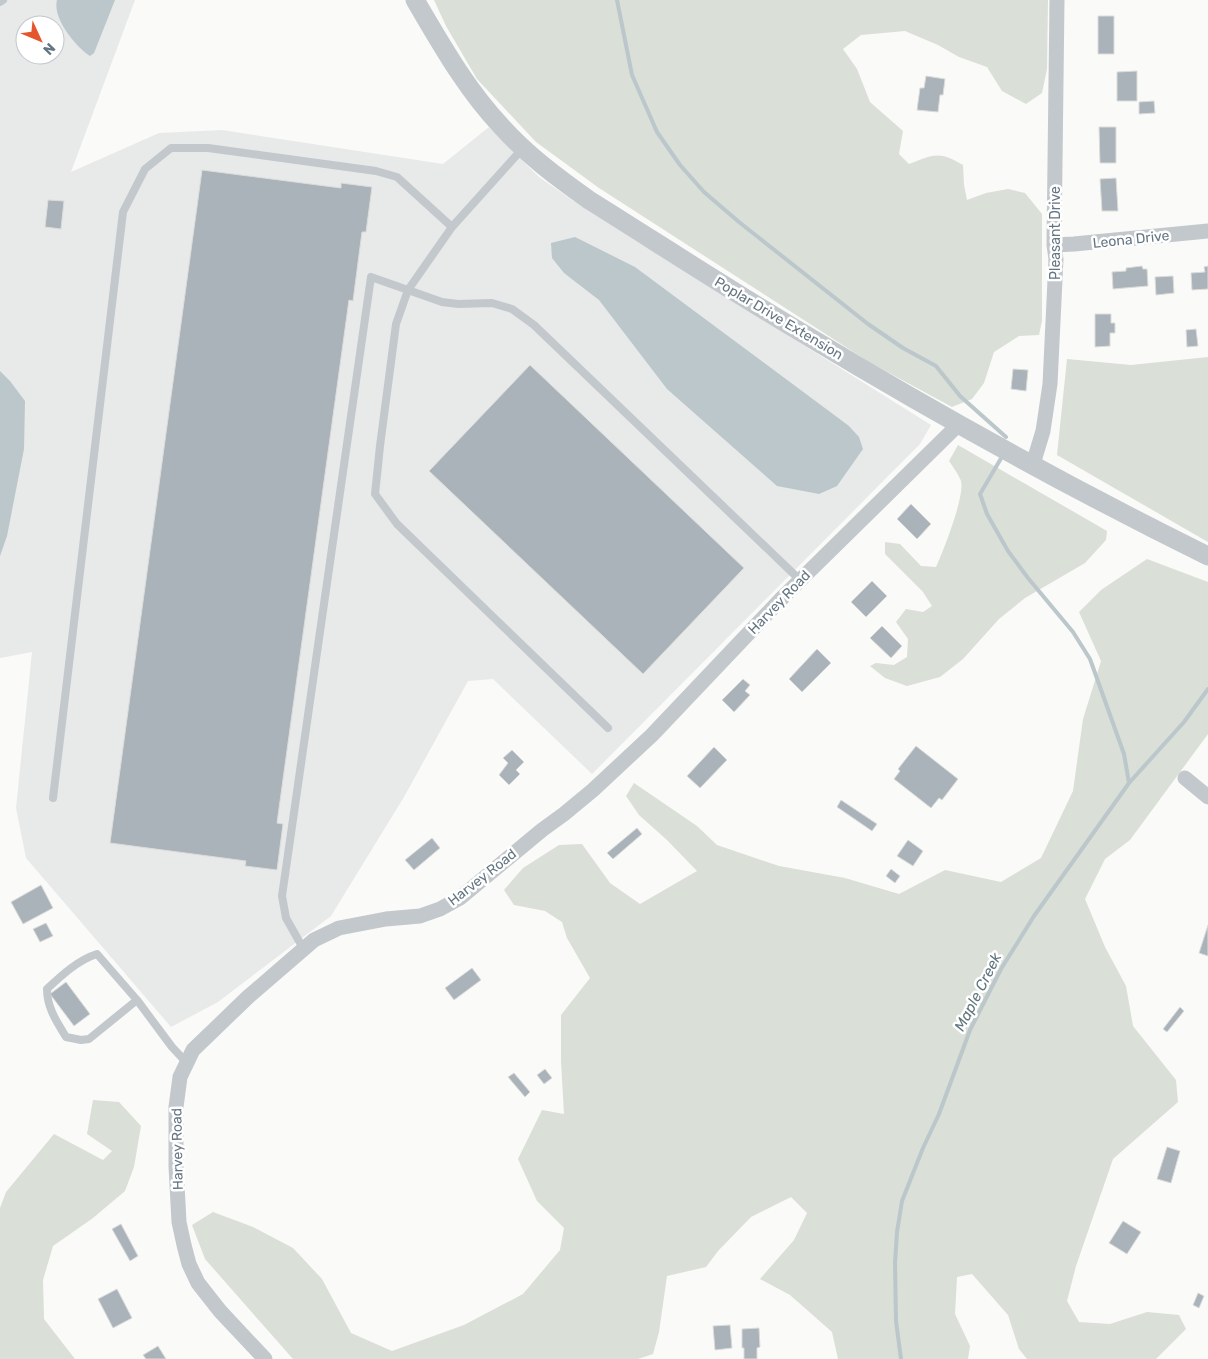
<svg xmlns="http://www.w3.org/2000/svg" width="1208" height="1359" viewBox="0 0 1208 1359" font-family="Rubik,sans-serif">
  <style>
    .built { fill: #e8e9e9; fill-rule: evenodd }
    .green { fill: #dadfd7 }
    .water { fill: #bbc7cb }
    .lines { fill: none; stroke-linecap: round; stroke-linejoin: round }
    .stream { stroke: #bbc7cb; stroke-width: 4 }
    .building { fill: #aab3b9; stroke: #dcdcda }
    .service { stroke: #c3c8cc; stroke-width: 8 }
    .minor { stroke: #c3c8cc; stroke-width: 15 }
    .tertiary { stroke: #c3c8cc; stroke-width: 19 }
    .labels { text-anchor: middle; stroke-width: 5; stroke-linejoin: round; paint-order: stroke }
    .street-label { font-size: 14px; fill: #657683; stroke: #fff }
    .water-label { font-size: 15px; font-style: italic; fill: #60757c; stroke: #fff }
  </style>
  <rect width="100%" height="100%" fill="#fafaf8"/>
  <path class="built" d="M0,0h135l-64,172 88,-39 63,-3 221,34 46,-37 50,50 33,23 359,225 -11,19 -328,330 -99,-95 -25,2 -64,116 -73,119 -113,86 -47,25 -145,-169 -10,-50 16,-156 -32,6zM25,25h30v30h-30z"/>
  <path class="green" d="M434,0h614l-1,69 -5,24 -16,11 -24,-13 -15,-24 -28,-10 -21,-12 -33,-14 -44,4 -18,14 14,20 13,33 33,29 -4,23 10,10c26,-10 30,-13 54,1l1,20 3,15 19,-7 22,-4 17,4 17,21v107l-3,14 -20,1 -25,16 -10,31 -12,16 -20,8 -83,-45 -270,-174 -63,-46 -59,-63 -31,-53z
    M1208,357v185l-151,-87 10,-96 64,6z
    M958,445l149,86 -1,9 -21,23 -60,35 -26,21 -36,40 -23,18 -33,9 -22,-8 -15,-12 6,-3 18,2 13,-8 1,-18 -12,-17 10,-13 17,3 9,-6 -9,-14 -38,-38v-12l15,2 21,22 15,1c7,-15 29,-71 25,-86 -2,-6 -8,-14 -12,-20z
    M1147,559l61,23v152l-78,106 -25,19 -20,40 20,48 21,39 7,40 43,54 2,22 -65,57 -37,107 -9,35 12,21 31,2 37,-12 32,3 7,14 -30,30h-129l-8,-10 -11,-34 -36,-41 -15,3 -2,37 15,32 -2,13h-130l-6,-27 -42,-37 -30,-16 34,-39 13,-27 -16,-16 -40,20 -33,34 -12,16 -39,9 -8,56 -6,22 -15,5h-345l-88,-100 -13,-34 21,-13 40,15 40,21 29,31 29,54 41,18 72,-26 59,-31 37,-44 4,-22 -27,-27 -19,-42 24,-49 22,4 -3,-53v-46l29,-37 -23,-40 -5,-16 -17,-11 -31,-6 -10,-15 19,-22 36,-23 23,-1 28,39 30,21 57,-33 -30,-31 -28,-25 -13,-19 8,-13 63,43 20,19 62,21 66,12 54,16 46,-24 56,12 40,-24 32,-67 10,-72 18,-58 -22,-49 22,-22z
    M93,1100l26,2 22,24 -7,41 -9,24 -32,27 -40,28 -10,34 1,39 31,40h-75v-151l6,-16 48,-58 49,26 9,-9 -25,-17z"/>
  <path class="water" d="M57,0h58l-21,53 -4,3c-14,-9 -38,-38 -33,-56z
    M575,237l60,30 214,159 10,11 4,12 -26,37 -18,8 -42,-8 -110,-97 -68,-89 -35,-27 -12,-15 -1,-15z
    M0,371l10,10 15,20 -1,48 -17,87 -7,20z"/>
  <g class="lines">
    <path class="stream" d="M617,0l15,75 25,57 23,33 24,27 35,30 129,102 35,24 33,18 24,30 46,41
      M1003,455l-23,39 7,20 21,37 20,27 45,54 17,27 34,95 5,29
      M901,1359l-5,-38 -1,-58 2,-31 5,-31 21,-53 16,-34 31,-84 31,-61 33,-53 95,-133 55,-61 24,-33"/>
  </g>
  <path class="building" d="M1098,16h16v38h-16z
    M1137,71v30h-20v-29z
    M926,76l19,3 -2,16h-3l-2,17 -21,-2 3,-22h4z
    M1154,101l1,12 -16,1v-12z
    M1099,127h17v36h-16z
    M202,170l139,18v-5l31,4 -6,45h-4l-9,69 -4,-1 -72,523 6,1 -6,46 -32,-4 1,-5 -136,-18z
    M1116,178l2,33h-16l-2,-32z
    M48,200l16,1 -3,28 -16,-2z
    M1142,266l1,3h4l1,17 -35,3 -1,-17 14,-1v-3z
    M1208,266v23l-16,1 -1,-17 14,-1 -1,-5z
    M1173,276l1,17 -18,2 -1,-18z
    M1095,314h16v9h4v10h-5v13l-15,1z
    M1196,329l2,17 -11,1 -1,-17z
    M530,365l214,203 -101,106 -214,-203z
    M1013,369l15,1 -2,21 -15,-2z
    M911,504l20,20 -14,15 -20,-20z
    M872,581l15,15 -21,21 -15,-15z
    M882,626l20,20 -11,12 -21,-20z
    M817,649l14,14 -29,29 -13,-13z
    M743,679l7,6 -5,6 5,4 -16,17 -12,-12z
    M916,746l42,33 -16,21 -3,-2 -8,10 -37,-29 6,-8 -2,-2z
    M714,747l13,13 -27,28 -13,-12z
    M512,750l12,12 -8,8 4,4 -11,11 -10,-10 9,-12 -5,-5z
    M841,800l36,24 -5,7 -35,-24z
    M637,828l5,6 -29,25 -6,-6z
    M432,838l8,10 -26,22 -9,-10z
    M908,840l15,11 -10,15 -16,-10z
    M891,869l9,7 -5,7 -9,-7z
    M41,885l12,23 -30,16 -12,-22z
    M46,923l7,13 -13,6 -7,-13z
    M1208,925v31l-9,-3z
    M472,968l9,12 -27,20 -9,-12z
    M66,982l24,32 -16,12 -24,-32z
    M1180,1007l4,4 -17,21 -4,-3z
    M545,1069l7,9 -8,6 -7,-9z
    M514,1073l16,19 -5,5 -17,-20z
    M1167,1147l13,4 -9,32 -14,-4z
    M1123,1221l18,11 -14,22 -18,-11z
    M121,1224l17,32 -8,5 -18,-32z
    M117,1289l15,29 -19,10 -15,-29z
    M1198,1293l6,3 -5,12 -6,-3z
    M730,1325l2,23 -17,2 -2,-24z
    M759,1328l1,19 -3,1v11h-13v-11h-2v-19z
    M158,1346l8,13h-20l-3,-4z"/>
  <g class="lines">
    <path class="service" d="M0,2l3,-2
      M608,728l-211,-204 -22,-30 5,-48 16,-122 12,-34 34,12 16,2 34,-1 20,6 22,16 266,255
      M53,798l70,-586 22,-43 26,-21h37l168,23 21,6 55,50
      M303,948l-17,-30 -4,-22 89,-619 37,13 44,-63 71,-79
      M137,1000l-40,-46c-19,6 -35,21 -50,35 0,19 10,33 19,48l15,3 8,-1 48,-39 35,47 15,16"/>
    <path class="minor" d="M1054,245l20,-1 134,-13
      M1033,464l10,-33 7,-47 6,-125 -2,-14 3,-245
      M1185,778l23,19
      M265,1359l-45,-48 -22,-28 -9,-19 -5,-19 -5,-23 -3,-56v-59l4,-30 13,-27 55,-53 66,-57 25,-12 47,-9 34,-3 20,-7 20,-11 82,-68 22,-16 29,-24 59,-55 131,-138 176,-173"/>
    <path class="tertiary" d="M415,0c26,44 51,89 86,126 26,29 57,52 88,74 72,45 142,91 215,134 131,79 266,154 404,222"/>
  </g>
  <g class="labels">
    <g class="street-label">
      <text transform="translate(1055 233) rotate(-90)" y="5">Pleasant Drive</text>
      <text transform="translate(1131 239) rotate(-6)" y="5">Leona Drive</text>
      <text transform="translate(779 318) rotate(31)" y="5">Poplar Drive Extension</text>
      <text transform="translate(779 602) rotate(-46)" y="5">Harvey Road</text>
      <text transform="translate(482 877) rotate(-38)" y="5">Harvey Road</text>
      <text transform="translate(177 1149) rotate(-91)" y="5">Harvey Road</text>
    </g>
    <g class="water-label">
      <text transform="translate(978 992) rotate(-63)" y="5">Maple Creek</text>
    </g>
  </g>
  <g transform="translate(40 40) rotate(134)"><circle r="24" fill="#ffffff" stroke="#c1c8cd"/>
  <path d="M0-4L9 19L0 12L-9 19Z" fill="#e4572e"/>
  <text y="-8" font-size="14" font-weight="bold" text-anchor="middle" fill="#657683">N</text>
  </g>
</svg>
